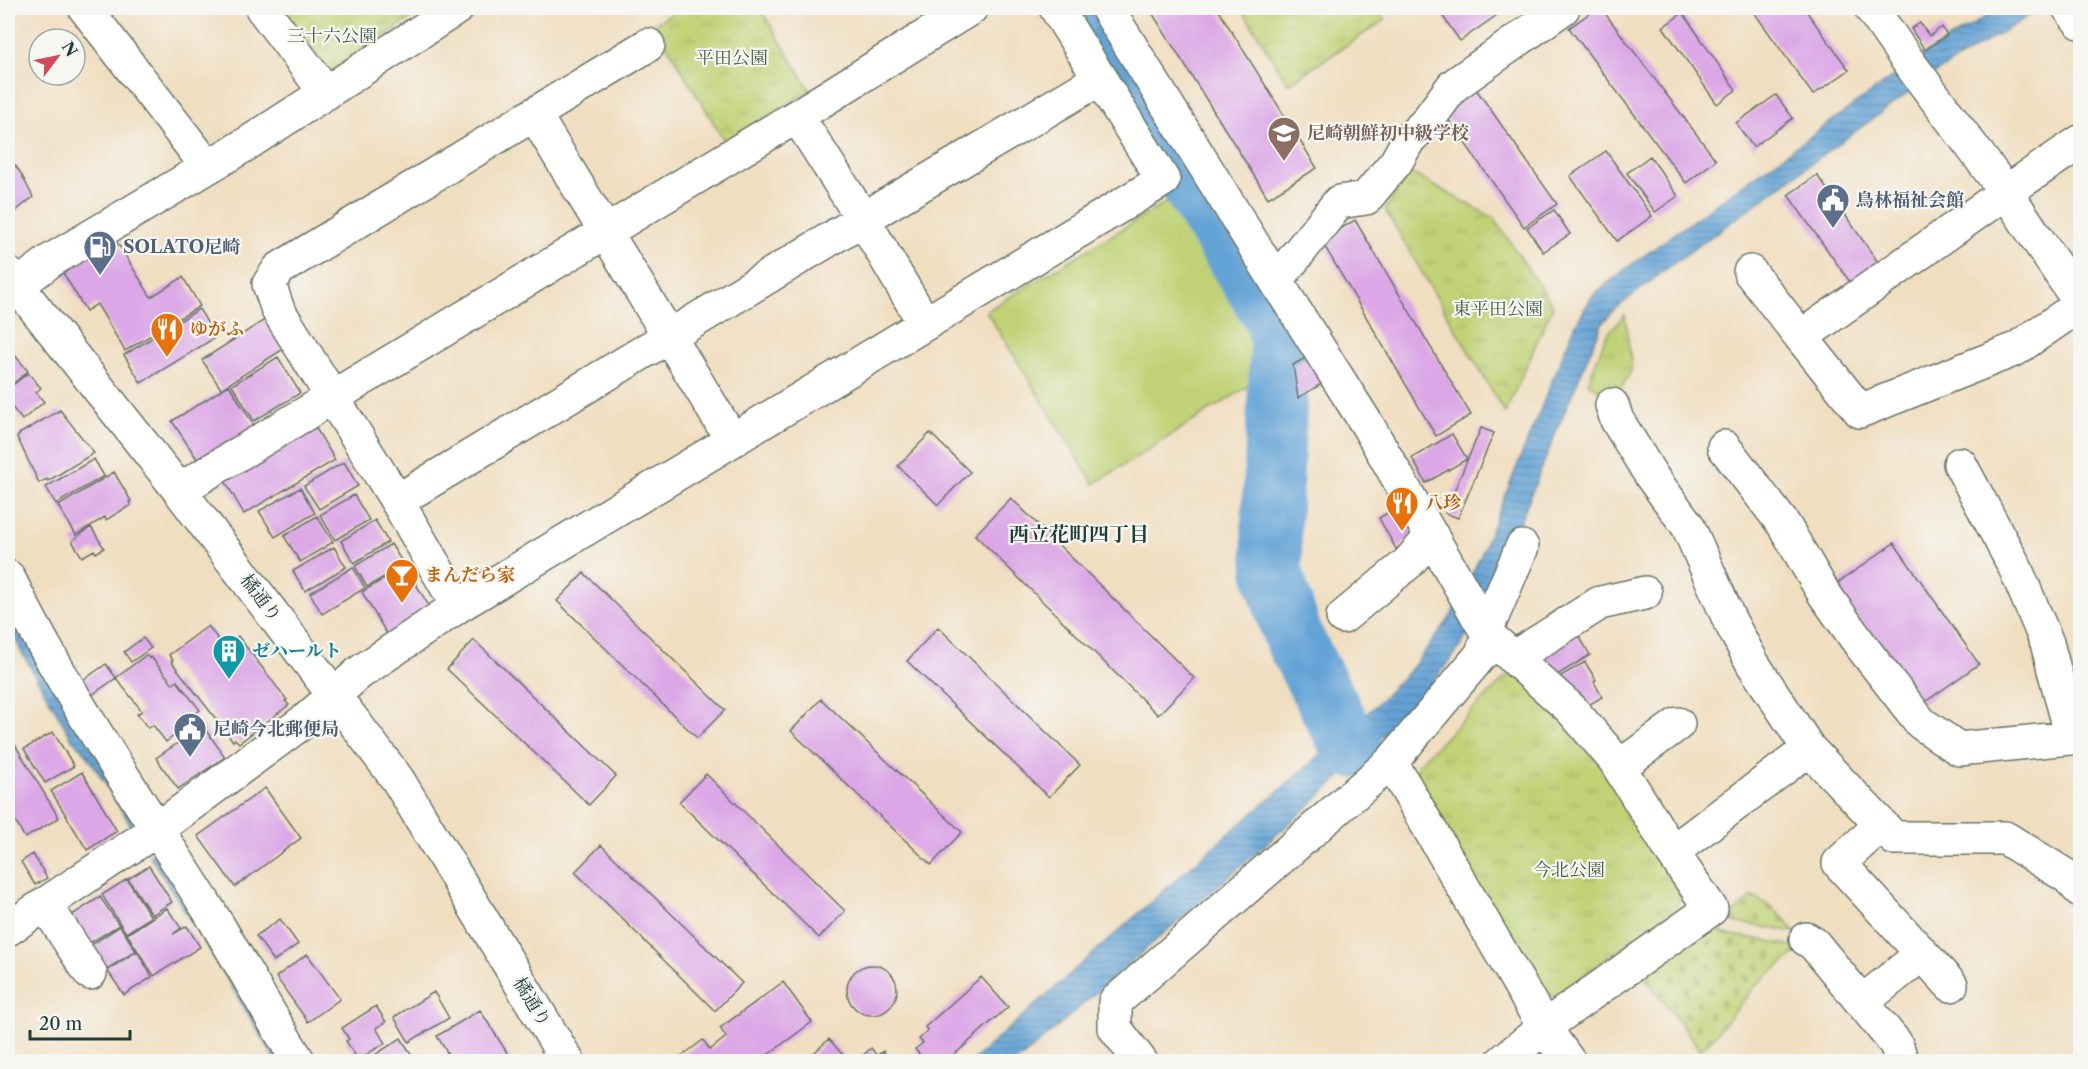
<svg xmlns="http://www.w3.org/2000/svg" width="2088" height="1069" viewBox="0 0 2088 1069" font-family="'Libre Caslon Text','Noto Serif JP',serif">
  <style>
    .cemetery { fill: url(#cemetery-stones); stroke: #708854; stroke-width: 1.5 }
    .park { fill: url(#park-tufts); stroke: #708854; stroke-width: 1.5 }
    .garden { fill: #c0d275; stroke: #708854; stroke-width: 1.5 }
    .water { fill: url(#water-rules); stroke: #427085; stroke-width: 1.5 }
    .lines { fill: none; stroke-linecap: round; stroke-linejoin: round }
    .river { stroke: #64a3d6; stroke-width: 60 }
    .building { fill: #dca7e6 }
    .minor-casing { stroke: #687565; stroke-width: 36 }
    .minor { stroke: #fff; stroke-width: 33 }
    .labels { text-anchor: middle; stroke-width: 4.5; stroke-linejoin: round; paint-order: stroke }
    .park-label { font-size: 18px; fill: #3f5b41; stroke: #f6f6f2 }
    .education-label { font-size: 18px; font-weight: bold; fill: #785e54; stroke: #f6f6f2; text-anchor: start }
    .service-label { font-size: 18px; font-weight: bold; fill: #4e5e75; stroke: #f6f6f2; text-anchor: start }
    .food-label { font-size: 18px; font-weight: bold; fill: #c56008; stroke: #f6f6f2; text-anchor: start }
    .street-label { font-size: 18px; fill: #1f3d34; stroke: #f6f6f2 }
    .culture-label { font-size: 18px; font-weight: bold; fill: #0d838f; stroke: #f6f6f2; text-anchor: start }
    .neighbourhood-label { font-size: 20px; font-weight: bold; fill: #1f3d34; stroke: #f6f6f2 }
  </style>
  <defs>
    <pattern id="cemetery-stones" width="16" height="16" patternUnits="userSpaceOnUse" patternTransform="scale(1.5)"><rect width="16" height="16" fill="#c0d275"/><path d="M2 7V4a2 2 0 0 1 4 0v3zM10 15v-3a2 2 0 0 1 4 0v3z" fill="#a5b566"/></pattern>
    <pattern id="park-tufts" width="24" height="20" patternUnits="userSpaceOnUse" patternTransform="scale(1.5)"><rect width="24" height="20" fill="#c0d275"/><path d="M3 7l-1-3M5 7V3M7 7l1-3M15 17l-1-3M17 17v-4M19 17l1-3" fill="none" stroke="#a5b566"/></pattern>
    <pattern id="water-rules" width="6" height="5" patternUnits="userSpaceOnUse" patternTransform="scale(1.5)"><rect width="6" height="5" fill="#64a3d6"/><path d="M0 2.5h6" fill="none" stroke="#5286ae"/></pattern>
  </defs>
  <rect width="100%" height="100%" fill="#f6f6f2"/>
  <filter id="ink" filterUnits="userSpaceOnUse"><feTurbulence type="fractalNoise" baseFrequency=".0167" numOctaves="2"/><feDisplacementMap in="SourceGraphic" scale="12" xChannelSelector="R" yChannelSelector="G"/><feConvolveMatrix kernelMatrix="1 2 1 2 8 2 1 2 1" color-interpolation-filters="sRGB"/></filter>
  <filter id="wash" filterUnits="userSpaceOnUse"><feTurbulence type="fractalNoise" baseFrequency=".008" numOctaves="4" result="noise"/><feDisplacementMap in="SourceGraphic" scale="24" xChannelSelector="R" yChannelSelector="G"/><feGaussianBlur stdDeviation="1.35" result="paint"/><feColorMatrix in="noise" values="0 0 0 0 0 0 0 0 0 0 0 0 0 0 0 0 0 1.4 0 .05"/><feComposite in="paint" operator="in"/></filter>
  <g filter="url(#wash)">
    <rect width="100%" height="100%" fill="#f0dec0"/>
    <path class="cemetery" d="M1752,897c19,7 31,19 43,35l-62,-10 -5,-4z
      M1720,928l4,6 29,4 49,10 -45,36 -48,58 -9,7 -57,-74 60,-44z"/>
    <path class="park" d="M275,8h138l-2,10 -77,52 -16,-5z
      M682,8h78l50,82 -85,52 -71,-118z
      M1241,8h136l8,12 -97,64z
      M1409,172l85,46 59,88 -48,107 -120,-203z
      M1625,315l7,54 -20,36 -3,-8 -21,-14 18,-47z
      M1507,676l14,3 48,40 116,168 -9,21 -121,88 -14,-1 -126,-214 3,-17z"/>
    <path class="garden" d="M1174,198l87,140v40l-167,106 -108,-173z"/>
    <path class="water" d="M2001,8h41l-102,62 -271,197 -55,43 -12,14 -43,101 -72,179 -32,50 -27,33 -59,63 -62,58 -289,253 -47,1 233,-207 157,-135 52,-53 37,-49 30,-61 94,-230 19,-32 35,-28 300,-215z
      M8,606l129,214 -5,7 -46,-74 -14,-14 -50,-86 -14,-30z
      M158,853l127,208h-9l-64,-107 -63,-99z"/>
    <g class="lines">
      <path class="river" d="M1080,8l195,311 5,26 -9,180 2,48 20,64 51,97 8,14"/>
    </g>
    <g id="blocks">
      <path class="building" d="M1149,8h68l100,160 -49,30z
        M1437,8h70l-47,33z
        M1597,8h4l115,152 -30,23 -117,-155z
        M1751,8h53l45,62 -36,25z
        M1683,13l53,77 -19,14 -54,-77z
        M1920,23l9,13 13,-9 5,8 -22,15 -14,-21z
        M1476,89l81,115 -33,23 -81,-115z
        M1776,95l17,23 -40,29 -17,-24z
        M1606,151l46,65 -35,25 -47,-65z
        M8,156l12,16 13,25 -21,17 -4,-5z
        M1650,156l28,40 -23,16 -28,-39z
        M1817,175l61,87 -28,20 -62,-87z
        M1554,210l16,24 -27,18 -16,-24z
        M1355,220l116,195 -35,21 -115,-196z
        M115,239l36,58 32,-20 17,29 -75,45 -28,-47 -11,7 -24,-40z
        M199,309l17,28 -75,46 -17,-28z
        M266,319l19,29 -64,41 -19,-29z
        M8,347l20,24 -20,17z
        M278,357l22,36 -46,28 -22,-36z
        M1307,357l16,26 -25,15 -5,-33z
        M28,373l13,15 -5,4 8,10 -22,18 -14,-18v-13z
        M229,385l26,42 -56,35 -27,-41z
        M60,410l34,43 -46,28 -1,-2 -8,4 -22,-46 3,-2 -1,-1z
        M314,425l21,35 -91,54 -20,-35z
        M1481,428l13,5 -36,85 -13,-5z
        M930,433l40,39 -32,33 -40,-39z
        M1452,434l15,25 -41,24 -14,-25z
        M94,459l10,17 -48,28 -10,-17z
        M344,462l14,24 -39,23 -15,-23z
        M114,472l17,29 -2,1 2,3 -25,15 -1,-3 -29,18 -18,-29z
        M300,488l15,25 -40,24 -16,-26z
        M354,495l15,25 -34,20 -15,-25z
        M1011,498l183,180 -36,37 -183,-180z
        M1399,506l18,28 -21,15 -17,-31z
        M317,516l16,26 -33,20 -16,-26z
        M375,520l13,22 -34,21 -13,-22z
        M91,527l13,21 -8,5 -2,-3 -12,7 -10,-16z
        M1894,543l85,121 -60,42 -84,-121z
        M391,544l13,21 -37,22 -12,-21z
        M334,547l12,20 -41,24 -12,-20z
        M405,566l27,45 -44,25 -26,-44z
        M353,567l12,21 -43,26 -12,-21z
        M584,573l141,137 -28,28 -140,-137z
        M208,626l16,21 14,-11 49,64 -2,1 4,4 -50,38 -4,-4 -2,2 -62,-80 2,-1 -4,-5z
        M938,627l142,138 -31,32 -142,-136z
        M1578,634l12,21 -41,25 -13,-21z
        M143,638l8,10 -20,14 -7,-10z
        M474,640l142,136 -27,29 -142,-136z
        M146,655l3,3 2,-1 22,27 4,-3 23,29 -5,4 3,3 -32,25 -13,-17 -5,3 -11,-14 5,-3 -26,-33z
        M1585,662l11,18 -2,2 8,15 -20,12 -23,-32z
        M106,664l10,14 -27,19 -10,-14z
        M821,699l141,133 -31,33 -140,-134z
        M203,726l22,31 -47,32 -22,-31z
        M53,732l21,34 -29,17 -21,-34z
        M8,733l51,85 -34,20 -17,-29z
        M82,772l35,59 -30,19 -36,-59z
        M706,774l139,137 -26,27 -140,-136z
        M265,788l36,50 -66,49 -37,-51z
        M601,845l141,138 -27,28 -140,-139z
        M33,854l14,24 -12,7 -14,-23z
        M149,866l23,36 -20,13 -24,-36z
        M127,879l24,38 -25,16 -24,-38z
        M100,897l19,28 -29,18 -18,-28z
        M167,908l14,20 -8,6 14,-8 13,21 -46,29 -27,-42z
        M280,919l18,25 -24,17 -18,-25z
        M120,926l16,25 -29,18 -16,-24z
        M137,951l15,26 -28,18 -17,-25z
        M307,954l33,45 -32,23 -32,-45z
        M847 990a25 25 0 1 1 50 0a25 25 0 1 1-50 0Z
        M981,977l27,30 -62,55h-20l-11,-13 8,-6 -4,-4 9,-8 -3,-4z
        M783,982l29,40 -54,40h-84l29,-22 7,10 16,-13 -6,-9z
        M434,992l15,26 -40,24 -15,-25z
        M376,1006l10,16 -10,6 9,15 -27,17 -12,-19 3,-2 -7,-11z
        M480,1010l33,52h-60l-16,-26z
        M401,1038l15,24h-52z
        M829,1039l20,23h-45z
        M871,1048l6,8 6,-5 9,11h-36z"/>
    </g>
  </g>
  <g filter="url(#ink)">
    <use href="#blocks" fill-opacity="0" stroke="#687565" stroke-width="1.5"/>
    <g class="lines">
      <defs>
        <path id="minor" d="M85,8l115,149 5,11
          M262,8l64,85
          M1107,8l169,273 92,145 121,210
          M1871,8l39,56 96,128 74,111
          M2069,8l11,14
          M534,114l198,326
          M797,116l66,103 62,105
          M2080,142l-74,50 -205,145 59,74 156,-62 64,-44
          M1750,272l51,65
          M8,274l171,216 219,290 170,282
          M1276,281l63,-79 27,-4 30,-36 13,-23 16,-15 28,-38 110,-78
          M17,286l33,-25 195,-116 212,-137
          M1612,405l5,15 35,57 36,49 41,93 24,45 56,85
          M1724,447l60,78 39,67 39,55 59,76 38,26 121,-12
          M1960,464l54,101 33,78 25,94
          M179,490l618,-374 174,-108
          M397,501l466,-282 238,-141
          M8,577c57,116 131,223 200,332 31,50 59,103 91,153
          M458,606l-61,-105 -119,-191 -9,-26 10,-15 369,-224
          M1343,617l65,-54 24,-27
          M1486,631l36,-84
          M1513,658l87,-55 45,-10
          M1391,762l153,265 25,35
          M1619,767l59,-43
          M1881,825l-42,38 112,122
          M1672,852l137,-103 85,89h111l63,39 12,13
          M45,904l45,69
          M8,929l148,-99 151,-111 52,-46 99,-67 705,-426 -107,-172
          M1806,939l8,5 82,100 6,18
          M1862,1002l60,-48
          M1141,1062l-26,-34v-26l276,-240 90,-107 8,-19 82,73 43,50 58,93 39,57 -167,118 -42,35"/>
      </defs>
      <use href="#minor" class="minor-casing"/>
      <use href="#minor" class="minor"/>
    </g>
  </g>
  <defs>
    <symbol id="school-pin" viewBox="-11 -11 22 30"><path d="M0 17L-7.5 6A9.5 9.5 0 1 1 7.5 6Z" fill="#8d6e63" stroke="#f6f6f2"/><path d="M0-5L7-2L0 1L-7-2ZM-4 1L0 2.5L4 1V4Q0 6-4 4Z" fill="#fff"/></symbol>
    <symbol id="civic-pin" viewBox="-11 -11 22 30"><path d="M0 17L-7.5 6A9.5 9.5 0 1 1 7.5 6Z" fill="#5c6f8a" stroke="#f6f6f2"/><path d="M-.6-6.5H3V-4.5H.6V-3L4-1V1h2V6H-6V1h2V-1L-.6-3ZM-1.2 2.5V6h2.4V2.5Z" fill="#fff"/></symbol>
    <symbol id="fuel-pin" viewBox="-11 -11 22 30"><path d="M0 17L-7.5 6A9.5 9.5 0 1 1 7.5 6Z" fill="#5c6f8a" stroke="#f6f6f2"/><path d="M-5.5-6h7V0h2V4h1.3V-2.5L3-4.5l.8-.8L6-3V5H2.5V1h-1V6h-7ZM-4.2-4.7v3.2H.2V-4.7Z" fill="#fff"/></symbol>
    <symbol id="restaurant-pin" viewBox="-11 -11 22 30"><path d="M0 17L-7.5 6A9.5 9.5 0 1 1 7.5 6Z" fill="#e8710a" stroke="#f6f6f2"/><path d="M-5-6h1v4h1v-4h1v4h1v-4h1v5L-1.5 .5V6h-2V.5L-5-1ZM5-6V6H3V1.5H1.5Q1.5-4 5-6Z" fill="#fff"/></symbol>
    <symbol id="bar-pin" viewBox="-11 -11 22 30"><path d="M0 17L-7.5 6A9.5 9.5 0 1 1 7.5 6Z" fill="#e8710a" stroke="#f6f6f2"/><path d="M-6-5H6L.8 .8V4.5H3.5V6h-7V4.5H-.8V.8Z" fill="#fff"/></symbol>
    <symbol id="building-pin" viewBox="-11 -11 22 30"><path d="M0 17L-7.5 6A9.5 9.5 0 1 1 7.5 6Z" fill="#0f9aa8" stroke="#f6f6f2"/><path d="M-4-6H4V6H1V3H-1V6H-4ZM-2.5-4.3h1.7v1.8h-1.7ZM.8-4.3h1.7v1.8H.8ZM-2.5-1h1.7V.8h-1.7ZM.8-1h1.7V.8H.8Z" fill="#fff"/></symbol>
  </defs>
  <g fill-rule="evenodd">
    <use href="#school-pin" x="1265" y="114" width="38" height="52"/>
    <use href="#civic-pin" x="1814" y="181" width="38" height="52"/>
    <use href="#fuel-pin" x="81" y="228" width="38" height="52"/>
    <use href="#restaurant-pin" x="148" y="310" width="38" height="52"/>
    <use href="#restaurant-pin" x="1383" y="484" width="38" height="52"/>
    <use href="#bar-pin" x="383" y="556" width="38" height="52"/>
    <use href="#building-pin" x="210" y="632" width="38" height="52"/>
    <use href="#civic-pin" x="171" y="710" width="38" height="52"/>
  </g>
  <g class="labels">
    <g class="park-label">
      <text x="332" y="42">三十六公園</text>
      <text x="732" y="64">平田公園</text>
      <text x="1498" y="315">東平田公園</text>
      <text x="1569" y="876">今北公園</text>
    </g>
    <g class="education-label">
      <text x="1307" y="139">尼崎朝鮮初中級学校</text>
    </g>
    <g class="service-label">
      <text x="1856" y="206">鳥林福祉会館</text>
      <text x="123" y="253">SOLATO尼崎</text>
      <text x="213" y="735">尼崎今北郵便局</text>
    </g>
    <g class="food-label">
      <text x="190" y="335">ゆがふ</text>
      <text x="1425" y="509">八珍</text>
      <text x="425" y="581">まんだら家</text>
    </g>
    <g class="street-label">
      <text transform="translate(261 598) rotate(53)" y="6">橘通り</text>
      <text transform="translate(532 1002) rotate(59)" y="6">橘通り</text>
    </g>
    <g class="culture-label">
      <text x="252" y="657">ゼハールト</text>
    </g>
    <g class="neighbourhood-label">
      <text x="1079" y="541">西立花町四丁目</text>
    </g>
  </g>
  <rect width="2088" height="1069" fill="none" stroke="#f6f6f2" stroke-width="30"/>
  <g transform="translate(57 57) rotate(58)"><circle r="28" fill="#f6f6f2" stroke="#a0aca6" stroke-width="1.5"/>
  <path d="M0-4.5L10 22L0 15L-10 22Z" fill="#d1495b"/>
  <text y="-9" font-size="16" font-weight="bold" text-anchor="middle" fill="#1f3d34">N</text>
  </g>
  <path d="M30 1030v9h100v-9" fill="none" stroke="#1f3d34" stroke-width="3"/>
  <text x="39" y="1030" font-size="18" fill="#1f3d34" stroke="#f6f6f2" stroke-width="4.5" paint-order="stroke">20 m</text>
</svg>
